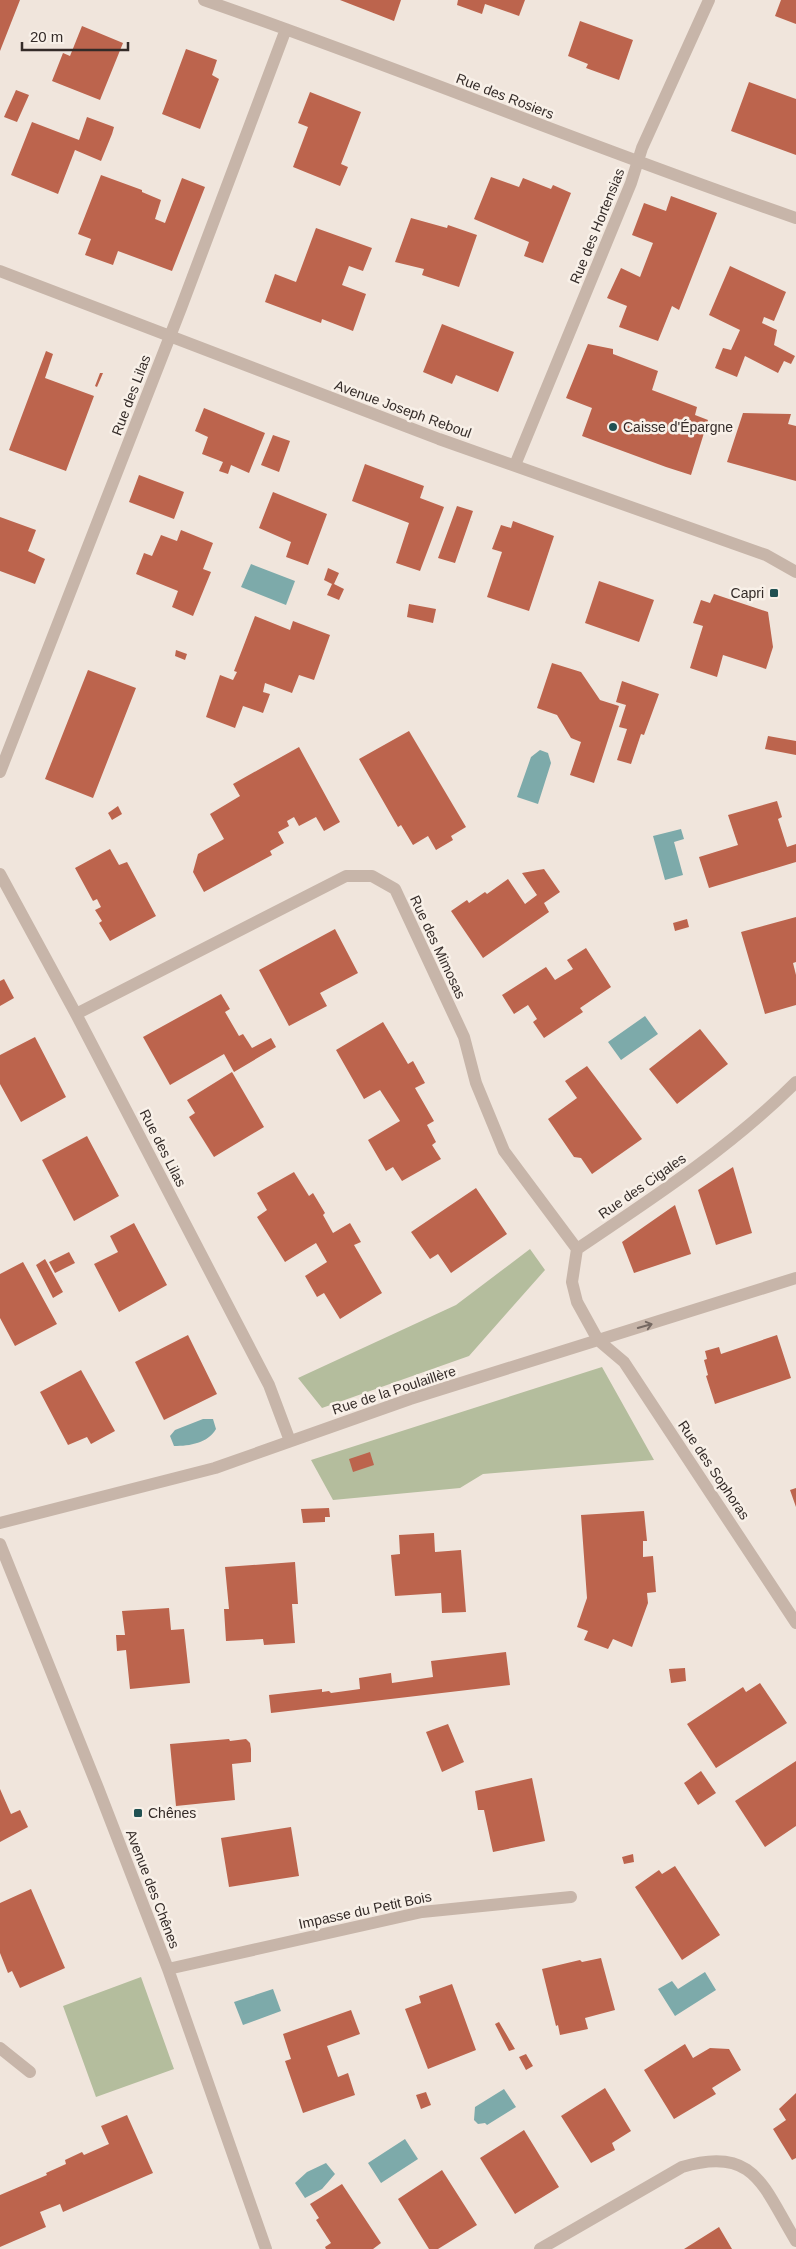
<svg xmlns="http://www.w3.org/2000/svg" width="796" height="2249" viewBox="0 0 796 2249" font-family="Helvetica,sans-serif">
  <style>
    .green { fill: #b4bd9d }
    .water { fill: #7daaaa }
    .building { fill: #bc644d }
    .lines { fill: none; stroke-linecap: round; stroke-linejoin: round }
    .minor { stroke: #c7b5a9; stroke-width: 12 }
    .oneway { stroke: #766962 }
    .poi-dot { fill: #215152; stroke: #f8f0e8; stroke-width: 2 }
    .labels { text-anchor: middle; stroke-width: 5; stroke-linejoin: round; paint-order: stroke }
    .street-label { font-size: 14px; fill: #342b28; stroke: #f8f0e8 }
    .poi-label { font-size: 14px; fill: #342b28; stroke: #f8f0e8; text-anchor: start }
  </style>
  <rect width="100%" height="100%" fill="#f0e5dc"/>
  <path class="green" d="M530,1249l15,21 -76,86 -147,52 -24,-30 158,-73z
    M602,1367l52,93 -171,14 -23,14 -127,12 -22,-40z
    M141,1977l33,92 -78,28 -33,-91z"/>
  <path class="water" d="M251,564l44,17 -9,24 -45,-18z
    M540,750l8,3 3,10 -13,41 -21,-7 14,-40z
    M681,829l3,10 -10,3 9,33 -18,5 -12,-44z
    M645,1016l13,18 -37,26 -13,-18z
    M203,1419h10l3,10c-8,14 -26,17 -42,17l-4,-10 5,-6z
    M705,1972l11,18 -41,26 -17,-27 14,-8 6,8z
    M273,1989l8,22 -38,14 -9,-23z
    M504,2089l12,18 -29,18 -2,-2 -7,1 -4,-4 1,-13z
    M405,2139l13,20 -37,24 -13,-20z
    M326,2163l9,11 -13,15 -17,9 -10,-15 12,-11z"/>
  <path class="building" d="M0,0h20l-20,51z
    M340,0h61l-7,21z
    M458,0h67l-6,16 -34,-12 -3,10 -25,-9z
    M781,0h15v24l-21,-8z
    M580,21l53,19 -14,40 -33,-12 2,-4 -20,-8z
    M82,26l41,17 -23,57 -48,-19 11,-28 7,3z
    M186,49l31,11 -5,15 7,4 -19,50 -38,-15z
    M749,82l47,17v56l-65,-24z
    M16,90l13,5 -12,27 -13,-5z
    M310,92l51,20 -20,52 7,3 -8,19 -47,-19 15,-40 -10,-4z
    M87,117l27,10 -2,7 -11,27 -26,-11 -17,44 -47,-19 21,-53 47,18z
    M101,175l41,15v2l19,8 -6,19 10,4 17,-45 23,9 -33,84 -54,-20 -5,14 -28,-10 6,-16 -13,-5z
    M491,177l28,10 4,-9 28,11 2,-4 18,8 -28,70 -19,-7 5,-14 -55,-23z
    M671,196l46,17 -38,97 -7,-4 -14,35 -39,-14 8,-21 -20,-8 14,-30 19,9 13,-34 -21,-8 12,-32 22,8z
    M411,218l36,10 1,-3 29,10 -18,52 -37,-12 2,-6 -29,-7z
    M316,228l56,20 -9,23 -14,-5 -7,19 24,9 -13,37 -31,-12 -1,4 -56,-21 10,-28 21,8z
    M730,266l56,26 -12,29 -10,-4 -2,6 15,7 -3,15 21,11 -4,8 -7,-3 -6,12 -33,-17 -8,21 -22,-9 8,-20 8,2 9,-20 -31,-15z
    M442,324l72,28 -16,40 -42,-17 -4,9 -29,-12z
    M588,344l25,5v5l45,17 -6,19 45,17 -2,8 13,5 -17,55 -25,-8 -84,-31 10,-28 -26,-10z
    M46,351l7,3 -8,24 49,18 -28,75 -57,-21z
    M100,373h3l-6,14 -2,-1z
    M204,408l61,25 -16,40 -18,-8 -3,9 -9,-3 4,-9 -21,-8 6,-17 -13,-6z
    M743,413l48,1 -3,10 8,2v55l-69,-19z
    M273,435l17,6 -11,31 -18,-7z
    M365,464l59,22 -4,12 24,9 -24,64 -24,-8 13,-40 -57,-22z
    M139,475l45,17 -10,27 -45,-17z
    M273,492l54,22 -19,51 -22,-8 5,-15 -32,-14z
    M457,506l16,5 -18,52 -17,-5z
    M0,517l36,13 -8,21 17,8 -10,25 -35,-13z
    M513,521l41,15 -25,75 -42,-14 15,-45 -10,-3 9,-24 10,3z
    M181,530l32,13 -10,26 8,3 -18,44 -21,-9 6,-16 -42,-17 8,-21 8,3 9,-21 16,6z
    M328,568l11,5 -5,11 10,5 -5,11 -12,-5 5,-11 -8,-4z
    M599,581l55,19 -15,42 -54,-19z
    M714,594l54,18 5,35 -7,22 -43,-14 -6,22 -27,-9 13,-42 -10,-3 8,-23 9,3z
    M409,604l27,5 -3,14 -26,-6z
    M255,616l35,14 3,-9 37,14 -16,45 -15,-5 -7,18 -27,-10 -2,9 7,2 -7,19 -20,-7 -8,22 -29,-11 14,-42 13,5 4,-8 -3,-1z
    M176,650l11,4 -2,6 -10,-4z
    M552,663l29,9 19,28 19,6 -25,77 -24,-8 11,-33 -10,-4 -14,-23 -20,-7z
    M88,670l48,18 -43,110 -48,-19z
    M622,681l37,13 -15,41 -3,-1 -10,30 -14,-4 10,-31 -8,-2 7,-22 -10,-3z
    M409,731l57,96 -15,9 2,4 -17,10 -8,-14 -15,9 -12,-20 -3,2 -39,-68z
    M768,736l28,5v14l-31,-6z
    M299,747l41,75 -16,9 -8,-14 -17,9 -5,-9 -7,4 2,5 -11,6 6,11 -14,8 2,4 -68,37 -11,-20 5,-18 26,-15 -14,-25 30,-18 -7,-12z
    M777,801l5,16 -4,2 9,28 9,-3v18l-87,26 -10,-31 39,-12 -10,-30z
    M118,806l4,8 -10,6 -4,-7z
    M110,849l9,16 8,-3 29,54 -46,25 -11,-18 3,-2 -7,-11 6,-3 -4,-8 -4,2 -18,-33z
    M544,869l16,23 -16,11 5,9 -66,46 -32,-47 16,-11 2,3 16,-11 2,2 21,-15 17,25 12,-9 -15,-22z
    M796,917v45l-3,1 3,12v30l-31,9 -24,-82z
    M687,919l2,8 -14,4 -2,-8z
    M335,929l23,44 -38,20 7,13 -38,20 -30,-56z
    M586,948l25,39 -31,21 3,4 -39,26 -11,-16 4,-3 -9,-14 -14,9 -12,-19 44,-28 9,13 18,-11 -6,-9z
    M4,979l10,19 -14,8v-25z
    M221,994l9,15 -5,3 14,24 4,-2 9,14 19,-10 5,9 -42,25 -10,-18 -54,31 -27,-48z
    M383,1022l25,42 5,-3 12,22 -10,5 19,33 -7,4 9,17 -4,3 9,14 -39,22 -9,-14 -7,4 -18,-31 32,-19 -20,-31 -16,9 -28,-49z
    M700,1029l28,35 -51,40 -28,-35z
    M35,1037l31,60 -45,25 -21,-38v-29z
    M587,1066l55,73 -50,35 -11,-16 -7,-1 -26,-38 29,-21 -12,-17z
    M232,1072l32,55 -50,30 -25,-40 6,-4 -8,-13z
    M87,1136l32,60 -45,25 -32,-61z
    M733,1167l19,66 -36,12 -18,-55z
    M294,1172l15,24 4,-3 12,20 -2,2 10,18 17,-10 11,19 -7,3 28,48 -42,26 -16,-26 -7,4 -12,-21 22,-14 -11,-19 -31,19 -28,-45 10,-7 -10,-17z
    M476,1188l31,46 -56,39 -13,-19 -8,5 -19,-27z
    M675,1205l16,49 -57,19 -12,-31z
    M134,1223l33,62 -48,27 -25,-48 24,-12 -8,-16z
    M69,1252l6,11 -20,10 -6,-11z
    M45,1259l18,33 -10,6 -17,-33z
    M23,1262l34,62 -42,22 -15,-28v-44z
    M188,1335l29,59 -53,26 -29,-58z
    M777,1335l14,43 -76,26 -9,-28 2,-1 -4,-15 3,-1 -2,-8 14,-4 2,7z
    M81,1370l34,61 -24,13 -4,-7 -19,8 -28,-53z
    M370,1452l4,13 -21,7 -4,-13z
    M796,1488v19l-6,-17z
    M329,1508l1,9h-5v5l-22,1 -2,-14z
    M644,1511l3,30h-4v16l10,-1 3,36 -9,1 1,10 -16,44 -19,-8 -5,10 -24,-9 4,-9 -11,-4 10,-29 -6,-83z
    M434,1533l1,19 26,-2 5,62 -24,1 -1,-20 -46,3 -4,-41 9,-1 -1,-19z
    M295,1562l3,42h-6l3,39 -31,2 -1,-6 -37,2 -2,-32h5l-4,-42z
    M169,1608l2,22 13,-1 6,54 -60,6 -4,-39 -9,1 -1,-16h9l-3,-24z
    M506,1652l4,33 -239,28 -2,-18 53,-6v3l7,-1 2,2 29,-4 -1,-11 32,-5 1,10 41,-6 -2,-16z
    M685,1668l1,13 -15,2 -2,-14z
    M760,1683l27,40 -71,45 -29,-44 56,-37 3,5z
    M448,1724l16,38 -22,10 -16,-40z
    M229,1739l1,2 16,-2 4,4 1,6v13l-19,2 3,36 -59,6 -6,-62z
    M796,1761v65l-31,21 -30,-46z
    M701,1771l15,22 -18,12 -14,-22z
    M532,1778l13,63 -52,11 -9,-42h-6l-3,-19z
    M0,1789l11,25 9,-4 8,17 -28,15z
    M291,1827l8,49 -70,11 -8,-49z
    M633,1854l1,8 -10,2 -2,-7z
    M675,1866l45,69 -38,25 -47,-73 24,-17 3,4z
    M31,1889l34,79 -45,20 -8,-17 -4,2 -8,-20v-50z
    M601,1958l14,52 -30,8 3,11 -28,6 -2,-10 -2,1 -14,-57 38,-9 2,2z
    M452,1984l24,66 -48,19 -23,-60 16,-6 -2,-7z
    M351,2010l9,24 -33,12 11,31 10,-4 7,22 -52,18 -18,-52 6,-2 -8,-25z
    M499,2022l16,27 -6,2 -14,-27z
    M685,2044l8,14 17,-10 19,1 12,21 -29,18 4,6 -42,25 -30,-49z
    M526,2054l7,12 -7,4 -7,-13z
    M605,2088l26,43 -19,12 3,7 -24,13 -30,-47z
    M426,2092l5,13 -10,4 -5,-14z
    M796,2093v65l-4,2 -19,-31 13,-9 -7,-11z
    M127,2115l26,58 -90,39 -3,-8 -20,8 6,15 -46,20v-52l47,-20 -1,-2 20,-9 -1,-4 17,-8 2,3 25,-11 -8,-18z
    M524,2130l35,57 -44,27 -35,-56z
    M442,2170l35,55 -39,24h-9l-31,-50z
    M342,2184l39,59 -8,6h-47l-1,-2 6,-4 -15,-23 3,-2 -9,-14z
    M719,2227l13,22h-48z"/>
  <g class="lines">
    <path class="minor" d="M204,0c199,69 393,150 592,218
      M0,271l439,168 327,116 30,17
      M515,465l116,-282 11,-35 67,-148
      M0,772l181,-464 105,-279
      M0,874l76,140 193,371 21,56
      M76,1014l270,-138h26l23,13 69,148 12,46 28,68 73,98
      M796,1082c-65,65 -143,116 -219,167l-5,33 5,20 21,38 26,22 172,261
      M0,1523l215,-55 195,-69 386,-121
      M0,1544l98,244 70,181 98,280
      M168,1969l254,-57 149,-15
      M0,2048l30,24
      M540,2249l142,-82c73,-22 81,20 114,74"/>
  </g>
  <defs><path id="oneway-shaft" d="M-6 0H5M1.5-3L5.5 0L1.5 3" fill="none" stroke-width="1.6" stroke-linecap="round" stroke-linejoin="round" transform="scale(1.25)"/></defs>
  <use class="oneway" href="#oneway-shaft" transform="translate(645 1326) rotate(-16)"/>
  <g class="poi-dot">
    <circle cx="613" cy="427" r="5"/>
    <rect x="769" y="588" width="10" height="10" rx="2.5"/>
    <rect x="133" y="1808" width="10" height="10" rx="2.5"/>
  </g>
  <g class="labels">
    <g class="street-label">
      <text transform="translate(505 96) rotate(21)" y="5">Rue des Rosiers</text>
      <text transform="translate(597 226) rotate(-68)" y="5">Rue des Hortensias</text>
      <text transform="translate(131 395) rotate(-69)" y="5">Rue des Lilas</text>
      <text transform="translate(403 409) rotate(20)" y="5">Avenue Joseph Reboul</text>
      <text transform="translate(438 947) rotate(65)" y="5">Rue des Mimosas</text>
      <text transform="translate(163 1148) rotate(63)" y="5">Rue des Lilas</text>
      <text transform="translate(642 1186) rotate(-35)" y="5">Rue des Cigales</text>
      <text transform="translate(394 1390) rotate(-18)" y="5">Rue de la Poulaillère</text>
      <text transform="translate(714 1470) rotate(56)" y="5">Rue des Sophoras</text>
      <text transform="translate(153 1889) rotate(69)" y="5">Avenue des Chênes</text>
      <text transform="translate(365 1910) rotate(-12)" y="5">Impasse du Petit Bois</text>
    </g>
    <g class="poi-label">
      <text x="623" y="432">Caisse d'Épargne</text>
      <text x="764" y="598" text-anchor="end">Capri</text>
      <text x="148" y="1818">Chênes</text>
    </g>
  </g>
  <path d="M22 42v8h106v-8" fill="none" stroke="#342b28" stroke-width="2.5"/>
  <text x="30" y="42" font-size="15" fill="#342b28" stroke="#f8f0e8" stroke-width="4" paint-order="stroke">20 m</text>
</svg>
